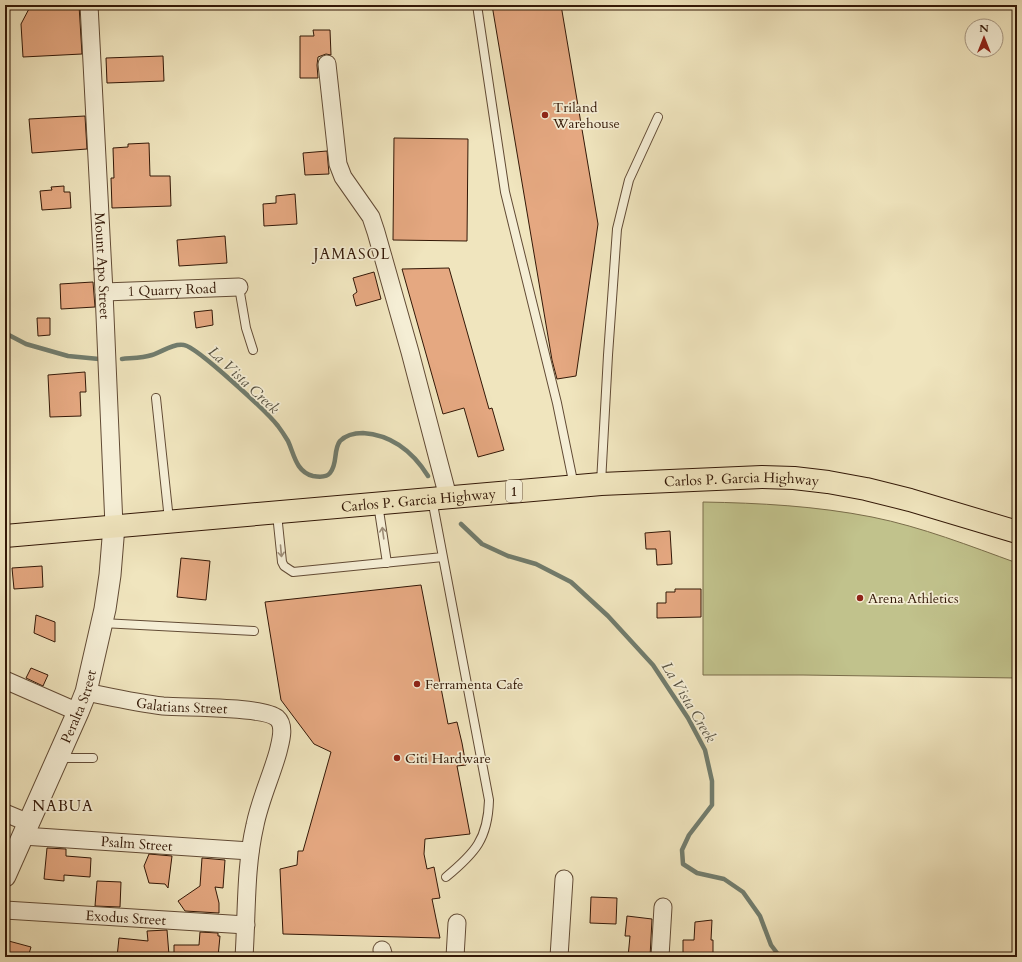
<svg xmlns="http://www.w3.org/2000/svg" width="1022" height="962" viewBox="0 0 1022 962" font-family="Cardo,serif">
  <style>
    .green { fill: #c1c28c; stroke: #7a6d4a }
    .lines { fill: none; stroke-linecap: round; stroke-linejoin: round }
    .stream { stroke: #717c6d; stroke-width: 4.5 }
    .building { fill: #e5a881; stroke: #331807 }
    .service-casing { stroke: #624b35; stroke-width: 10 }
    .minor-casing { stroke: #624b35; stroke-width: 19 }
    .tertiary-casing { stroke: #624b35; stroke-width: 23 }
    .trunk-casing { stroke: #331807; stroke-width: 24 }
    .service { stroke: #f5eed5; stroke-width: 8 }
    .minor { stroke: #f5eed5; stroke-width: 17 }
    .tertiary { stroke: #f5eed5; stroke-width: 21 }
    .trunk { stroke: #f0e5be; stroke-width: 22 }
    .oneway { stroke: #9e8e78 }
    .poi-dot { fill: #8f2418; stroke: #f5eed5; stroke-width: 1.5 }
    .labels { text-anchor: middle; stroke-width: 3.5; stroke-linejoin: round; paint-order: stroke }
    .shield { fill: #f5eed5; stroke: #6d5845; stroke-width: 1 }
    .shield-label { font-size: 13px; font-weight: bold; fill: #331807 }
    .poi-label { font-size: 14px; fill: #331807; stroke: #f5eed5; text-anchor: start }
    .street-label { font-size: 14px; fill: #331807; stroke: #f5eed5 }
    .neighbourhood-label { font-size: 15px; letter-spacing: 1px; fill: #331807; stroke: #f5eed5 }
    .water-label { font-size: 15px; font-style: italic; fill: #575242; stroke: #f5eed5 }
  </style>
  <rect width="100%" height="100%" fill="#f0e5be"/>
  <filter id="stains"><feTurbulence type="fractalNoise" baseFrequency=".005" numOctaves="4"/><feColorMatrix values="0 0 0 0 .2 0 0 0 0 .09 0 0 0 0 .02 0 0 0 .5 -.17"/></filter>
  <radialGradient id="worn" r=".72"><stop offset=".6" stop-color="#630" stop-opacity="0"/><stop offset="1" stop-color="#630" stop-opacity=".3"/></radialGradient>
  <path class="green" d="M703,502c57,1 113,4 169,15 50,10 98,29 145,46v115l-214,-3h-100z"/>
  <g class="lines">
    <path class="stream" d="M5,333l21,11 42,12 31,3
      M122,359c10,-1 21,-1 30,-4 10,-3 21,-12 32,-10 13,2 83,67 94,81 3,4 7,10 10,15 6,13 8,31 25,35 6,1 14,1 17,-3 8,-9 3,-23 10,-32 6,-6 15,-8 23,-8 29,2 50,19 65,43
      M461,524l21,20 26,12 28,8 35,18 37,34 45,49 35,53 17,32 7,31v24l-23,30 -7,15 1,14 14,9 27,6 19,13 17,24 11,29 9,12"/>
  </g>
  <path class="building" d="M31,5h48l3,49 -59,3 -2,-33z
    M492,5h69l37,219 -22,152 -19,3 -5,-19z
    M313,30h17l1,25 -5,-1 -8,3 -1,8 1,13h-18v-42h14z
    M163,56l1,25 -57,2 -1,-25z
    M85,116l2,33 -55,4 -3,-34z
    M394,138l74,1 -1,102 -74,-1z
    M149,143l1,33h20l1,30 -59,2 -1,-30h3l-1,-30 15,-1v-3z
    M327,151l2,23 -24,1 -2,-22z
    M64,186v6h6l1,16 -29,2 -2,-19 12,-1 -1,-3z
    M295,194l2,30 -33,2 -1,-22 13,-1v-7z
    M225,236l2,27 -48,3 -2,-26z
    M449,268l40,141 3,-1 12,42 -26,7 -14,-49 -21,6 -41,-145z
    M374,272l7,27 -25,7 -3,-11 4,-3 -4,-14z
    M93,282l2,25 -34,2 -1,-25z
    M212,310l1,15 -17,3 -2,-16z
    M37,318h13v17l-12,1z
    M85,372l1,20h-6l1,24 -31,1 -2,-42z
    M670,531l2,33 -15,1 -1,-16h-10l-1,-16z
    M181,558l29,3 -4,39 -29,-3z
    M42,566l1,21 -29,2 -2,-21z
    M421,585l27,139 9,-2 5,21 4,22 -9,1 13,68 -45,5 -1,15 3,15 7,-2 6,31 -8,1 8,39 -157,-4 -3,-65 17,-4 1,-14h5l28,-99 -17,-8 -33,-44 -16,-98z
    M675,589h26v28l-44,1v-15h9v-11h9z
    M36,615l19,7v20l-21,-9z
    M31,668l17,7 -5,11 -17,-8z
    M47,848l19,1v7l25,2 -1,19 -26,-2v6l-20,-2z
    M149,854l23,2 -4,32 -3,-4 -16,-1 -5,-17z
    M202,858l23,2 -2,28 -8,-1 4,16v10l-34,-2 -7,-10 22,-15z
    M97,881l24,1 -1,25 -25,-1z
    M591,897l26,1 -1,26 -26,-1z
    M627,916l25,3 -2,38h-22l2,-21h-5z
    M712,920l-1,20h2v17l-30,-1v-16h11l1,-18z
    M167,930l2,25 -52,2 2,-19 29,3 -1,-10z
    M200,932l18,1v3h2l-2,21h-44v-12h25z
    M5,940l26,7 -3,10h-23z"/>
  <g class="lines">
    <defs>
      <path id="service" d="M477,5l28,187 52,211 17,83
        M239,287l7,41 7,22
        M156,398l13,122
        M601,483l7,-128 9,-126 12,-49 29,-63
        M432,499l57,301c-1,39 -14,53 -43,77
        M378,504l9,59
        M277,514l5,48 2,4 9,6 150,-15
        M102,623l152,8
        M59,758h34"/>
      <g id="minor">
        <path id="s1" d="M89,5l15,287 10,234"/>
        <path d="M327,64l11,100 5,13 28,40 5,15 34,120 38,145"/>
        <path id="s2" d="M104,292l135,-5"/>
        <path d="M5,680l73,32"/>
        <path id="s3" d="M86,692c25,5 51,11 77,14 22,2 100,0 114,12 9,8 3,25 1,34 -7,25 -18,48 -23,73 -10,43 -8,88 -11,132"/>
        <path d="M5,813l24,10"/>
        <path id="s4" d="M23,836l227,15"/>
        <path id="s5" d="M5,910l241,15"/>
        <path d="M382,950l2,7"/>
        <path d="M455,957l2,-34"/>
        <path d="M559,957l5,-78"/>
        <path d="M660,957l3,-50"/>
      </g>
      <g id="tertiary">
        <path id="s6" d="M5,876l73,-164 8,-20 19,-83 5,-34 4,-49"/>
      </g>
      <g id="trunk">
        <path id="s7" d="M5,536l596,-52 161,-7 32,1 34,4 38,7 44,11 107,32"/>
      </g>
    </defs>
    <use href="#service" class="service-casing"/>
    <use href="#minor" class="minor-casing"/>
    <use href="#tertiary" class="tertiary-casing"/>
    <use href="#trunk" class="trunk-casing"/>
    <use href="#service" class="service"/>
    <use href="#minor" class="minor"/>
    <use href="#tertiary" class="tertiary"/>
    <use href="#trunk" class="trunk"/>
  </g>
  <defs><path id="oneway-shaft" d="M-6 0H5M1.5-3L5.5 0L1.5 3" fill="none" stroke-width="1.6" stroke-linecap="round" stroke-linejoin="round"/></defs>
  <g class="oneway">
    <use href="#oneway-shaft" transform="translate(383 533) rotate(-98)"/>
    <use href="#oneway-shaft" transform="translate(281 551) rotate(85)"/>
  </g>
  <g class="poi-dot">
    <circle cx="545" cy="115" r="4"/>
    <circle cx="860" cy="598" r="4"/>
    <circle cx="417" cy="684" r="4"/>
    <circle cx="397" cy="758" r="4"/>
  </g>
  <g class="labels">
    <rect class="shield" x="506" y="480" width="16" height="22" rx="3"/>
    <g class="shield-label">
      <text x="514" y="496">1</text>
    </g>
    <g class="poi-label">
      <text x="553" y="112">Triland<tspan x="553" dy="16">Warehouse</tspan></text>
      <text x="868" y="603">Arena Athletics</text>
      <text x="425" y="689">Ferramenta Cafe</text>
      <text x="405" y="763">Citi Hardware</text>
    </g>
    <g class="street-label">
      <text dy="5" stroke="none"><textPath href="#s1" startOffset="261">Mount Apo Street</textPath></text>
      <text dy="5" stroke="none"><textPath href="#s2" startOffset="68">1 Quarry Road</textPath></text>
      <text dy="5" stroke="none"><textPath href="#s7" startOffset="739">Carlos P. Garcia Highway</textPath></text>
      <text dy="5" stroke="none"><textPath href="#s7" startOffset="415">Carlos P. Garcia Highway</textPath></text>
      <text dy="5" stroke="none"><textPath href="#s3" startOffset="97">Galatians Street</textPath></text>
      <text dy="5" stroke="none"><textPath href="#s6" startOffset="185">Peralta Street</textPath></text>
      <text dy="5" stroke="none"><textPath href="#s4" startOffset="114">Psalm Street</textPath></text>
      <text dy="5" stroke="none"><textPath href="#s5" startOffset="121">Exodus Street</textPath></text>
    </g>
    <g class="neighbourhood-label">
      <text x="352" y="259">JAMASOL</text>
      <text x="63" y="811">NABUA</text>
    </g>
    <g class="water-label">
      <text transform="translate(244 380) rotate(43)" y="5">La Vista Creek</text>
      <text transform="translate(689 702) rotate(59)" y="5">La Vista Creek</text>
    </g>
  </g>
  <rect width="1022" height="962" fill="none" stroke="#f0e5be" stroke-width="20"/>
  <rect x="6" y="6" width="1010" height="950" fill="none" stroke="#331807" stroke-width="2"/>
  <rect x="10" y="10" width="1002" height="942" fill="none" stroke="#331807"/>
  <g transform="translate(984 38)"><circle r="19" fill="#f5eed5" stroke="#a79883"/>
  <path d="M0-3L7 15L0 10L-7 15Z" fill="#8f2418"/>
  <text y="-6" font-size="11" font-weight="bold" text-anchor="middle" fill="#331807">N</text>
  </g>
  <rect width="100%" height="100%" filter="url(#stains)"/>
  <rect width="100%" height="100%" fill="url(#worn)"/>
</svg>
